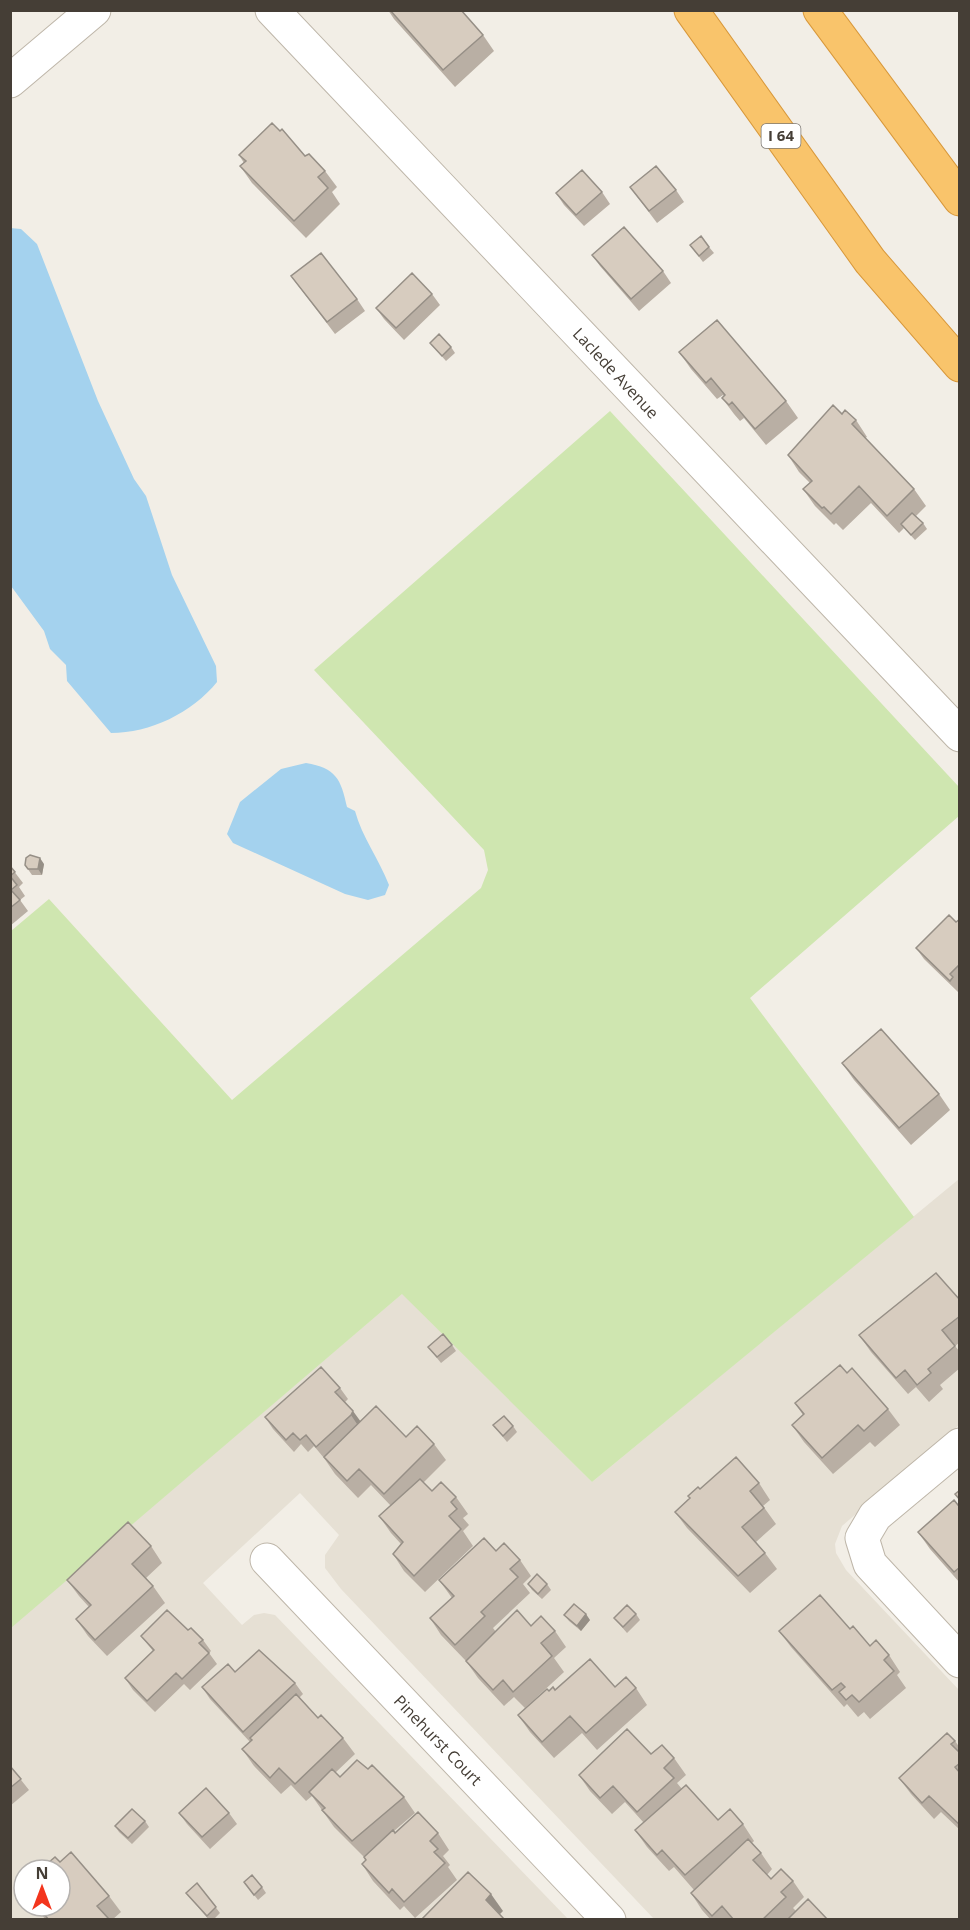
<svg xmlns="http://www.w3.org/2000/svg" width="970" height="1930" viewBox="0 0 970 1930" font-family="'Open Sans',sans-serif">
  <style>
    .residential { fill: #e6e0d4; fill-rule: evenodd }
    .green { fill: #cfe6b0 }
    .water { fill: #a4d2ee }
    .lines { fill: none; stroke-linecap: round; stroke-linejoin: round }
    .minor-casing { stroke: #beb6a9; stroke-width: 35 }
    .highway-casing { stroke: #d8983b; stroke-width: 35 }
    .minor { stroke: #fff; stroke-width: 33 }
    .highway { stroke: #f9c46b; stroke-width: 33 }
    .wall { fill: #b9afa4 }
    .shaded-wall { fill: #968f86 }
    .building { fill: #d7ccbf; stroke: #968f86; stroke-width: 1.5 }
    .labels { text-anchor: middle; stroke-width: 4.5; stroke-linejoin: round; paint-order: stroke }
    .shield { fill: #fff; stroke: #7d7872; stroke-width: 1.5 }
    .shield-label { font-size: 15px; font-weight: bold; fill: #453e36 }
    .street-label { font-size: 16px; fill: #453e36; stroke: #fff }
  </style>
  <rect width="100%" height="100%" fill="#f2eee6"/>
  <path class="residential" d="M959,1179v246l-117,101 -7,18 1,9 10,17 113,120v229h-305l-313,-330 -16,-21v-13l14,-20 -39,-42 -97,90 39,42 12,-10 10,-2 11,2 293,304h-557l-1,-291 393,-335 189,189zM24,1870h36v36h-36z"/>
  <path class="green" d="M610,411l349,376v29l-209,182 164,219 -322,265 -190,-188 -391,334v-697l38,-32 183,201 249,-212 7,-18 -4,-20 -170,-180z"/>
  <path class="water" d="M10,228l11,1 16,15 61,157 36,78 12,17 26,79 44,91 1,16c-25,31 -67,51 -106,51l-44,-52 -1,-16 -16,-16 -6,-18 -33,-45z
    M306,763c30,5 35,16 41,44l8,4c7,26 24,48 34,74l-4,10 -17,5 -23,-6 -112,-51 -6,-9 13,-32 41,-33z"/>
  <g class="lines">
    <defs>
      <path id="minor" d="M272,10l688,725
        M10,81l84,-71
        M960,1445l-85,71 -13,22 8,26 90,97
        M267,1560l342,360"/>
      <path id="highway" d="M691,10l179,251 90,104
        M820,10l140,189"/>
    </defs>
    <use href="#minor" class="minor-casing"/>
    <use href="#highway" class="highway-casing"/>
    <use href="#minor" class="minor"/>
    <use href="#highway" class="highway"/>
  </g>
  <path class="wall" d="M388,10h73l22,25 11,16 -39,36 -61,-68z
    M239,155l66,1 20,15 12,16 -5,5 8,12 -34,34 -54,-55 -12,-17 4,-3z
    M630,187l46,3 8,12 -27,21z
    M602,192l8,12 -26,22 -20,-21 -8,-12z
    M690,245l19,2 5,6 -11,9z
    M592,255l71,16 8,12 -32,28 -39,-45z
    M291,276l66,23 8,12 -30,23z
    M432,294l8,11 -36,35 -20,-21 -8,-11z
    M430,343l21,4 4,6 -9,8z
    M679,352l107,49 12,17 -32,27 -22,-27 -4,3 -6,-7 -12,-16 2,-2 -1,-1 -6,4 -26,-30z
    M842,414l14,6 11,17 -2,1 49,51 12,17 -10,10 7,7 4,6 -12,11 -11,-12 -5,5 -28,-30 -28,27 -7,-7 -2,2 -19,-19 -12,-17 7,-6 -11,-11 -11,-17z
    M44,864l-2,11h-10l-7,-10z
    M10,866l13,17 -4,4 6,9 -5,4 8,11 -18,15z
    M960,919v65l-1,1 1,5 -2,2 -34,-33 -8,-11 40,-26z
    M842,1063l97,31 11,16 -39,35 -57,-65z
    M960,1300v42l-5,4 5,6v16l-20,17 3,4 -14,13 -13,-15 -8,7 -37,-42 -12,-17z
    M452,1345l4,6 -15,12 -13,-16z
    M847,1373l41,36 12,16 -25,22 -5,-5 -37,32 -29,-32 -12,-17 11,-10 -8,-12z
    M340,1388l8,11 -3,3 15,20 46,15 28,7 12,16 -23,23 9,8 24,6 12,17 -5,4 6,7 -6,6 10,15 -48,46 -21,-21 -11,-17 8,-10 -10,-11 -12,-17 12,-10 -20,-21 -13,13 -23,-24 -11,-16 -10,-12 -6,6 -7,-8 -7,8 -21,-23 -8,-12z
    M493,1425l20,1 4,6 -10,10z
    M759,1483l11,17 -7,6 13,18 -20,18 9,11 12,16 -27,24 -63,-65 -12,-16 25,-23z
    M960,1504v79l-30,-34 -12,-17z
    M151,1546l11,17 -16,15 7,8 12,17 -58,53 -19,-20 -12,-17 13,-12 -10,-11 -12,-16z
    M496,1551l24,9 11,16 -8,8 7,9 -37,35 3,4 35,-6 24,5 11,16 -12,11 10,14 -39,36 -11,-11 -10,9 -26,-28 -12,-17 -25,-26 -11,-17 22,-20 -13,-18z
    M528,1584h19l4,6 -9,9 -10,-9z
    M636,1614l4,6 -13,13 -13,-15z
    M564,1615l26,5 -9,11 -12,-10z
    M850,1629l20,17 19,9 11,17 -3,3 9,13 -36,31 -6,-7 -6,5 -11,-13 -3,3 -53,-60 -12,-16z
    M188,1630l15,10 8,11 -2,2 8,11 -27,26 -6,-6 -29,28 -22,-22 -8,-12 28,-27 -12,-15z
    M235,1672l60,11 8,11 -4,4 19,20 25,20 12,16 -20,19 5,4 64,20 11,16 -21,18 1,2h43l11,17 -6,6 7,9 -2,2 9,13 -42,38 -11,-12 -4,4 -27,-29 -11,-17 4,-4 -2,-3 -30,-30 -22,-31 -6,5 -15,-16 -10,9 -27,-28 -12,-17 8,-7 -40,-43 -8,-12z
    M615,1687l21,1 11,17 -50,45 -15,-17 -28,25 -24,-26 -12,-17 31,-24z
    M955,1741l5,7v82l-19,-18 -7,7 -23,-25 -12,-16z
    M651,1754l23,4 12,17 -9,8 5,6 36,31 25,4 11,17 -2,2 9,10 11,16 -5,6 4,4 22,2 11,16 -11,11 3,3 32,9h-117l-9,-10 -11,-17 3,-3 -20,-23 -5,4 -22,-24 -12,-17 9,-7 -19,-21 -13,12 -22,-23 -11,-16z
    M10,1766l19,24 -19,16z
    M179,1813h50l8,11 -27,25 -23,-25z
    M145,1821l4,6 -17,17 -13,-12 -4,-6z
    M60,1862l49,34 12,16 -9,8h-66l-12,-14h26z
    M244,1882l18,5 4,6 -8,7z
    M197,1883l23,30 -7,7h-4l-23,-27z"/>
  <path class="shaded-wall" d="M40,858l4,6 -2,11 -4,-6z
    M353,1411l8,11 -2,5 -8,-12z
    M586,1614l4,6 -9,11 -4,-5z
    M491,1894l12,17 -6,6 -11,-17z"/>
  <path class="building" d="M390,10h71l22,25 -40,35z
    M272,123l8,8 2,-2 23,27 4,-2 16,17 -7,6 10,11 -34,33 -54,-55 6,-5 -7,-6z
    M656,166l20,24 -27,21 -19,-24z
    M582,170l20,22 -26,23 -20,-22z
    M624,227l39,44 -32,28 -39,-44z
    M701,236l8,11 -10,9 -9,-11z
    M321,253l36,46 -30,23 -36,-46z
    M412,273l20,21 -36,34 -20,-20z
    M717,320l69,81 -31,28 -23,-27 -3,3 -7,-7 3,-3 -14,-17 -5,5 -27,-31z
    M439,334l12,13 -9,9 -12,-13z
    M833,405l9,9 3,-4 11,10 -4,4 62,65 -27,27 -28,-30 -28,28 -7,-7 -2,1 -19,-19 9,-8 -24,-26z
    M912,513l11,10 -12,12 -10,-11z
    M30,855l10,3 -2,11h-10l-3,-4 1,-7z
    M10,866l5,6 -5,4z
    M10,876l7,9 -6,5 9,10 -10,8z
    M949,915l7,7 4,-3v48l-2,-1 -8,8 3,3 -3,4 -34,-33z
    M881,1029l58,65 -40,34 -57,-65z
    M936,1273l24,27v16l-18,14 13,16 -27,23 3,4 -14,12 -12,-15 -9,8 -37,-43z
    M443,1334l9,11 -15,12 -9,-10z
    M840,1365l7,8 5,-5 36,41 -24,22 -6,-6 -36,33 -30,-33 12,-11 -9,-11z
    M321,1367l19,21 -5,4 18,19 -2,4 -35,32 -10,-12 -6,5 -7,-7 -7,7 -21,-23z
    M376,1406l30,31 11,-11 17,18 -50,50 -25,-25 -12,12 -23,-24z
    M504,1416l9,10 -10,10 -10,-11z
    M736,1457l23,26 -9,8 14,17 -22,19 23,26 -27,23 -63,-64 15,-14 -2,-2 10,-9 2,2z
    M420,1479l12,12 9,-9 15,15 -5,5 6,7 -8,7 12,13 -47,47 -21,-22 10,-12 -24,-26z
    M960,1490v10l-5,-6z
    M954,1500l4,5 2,-1v63l-6,5 -36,-40z
    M128,1522l23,24 -19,18 21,22 -58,54 -19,-21 15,-14 -24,-25z
    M484,1538l12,13 8,-8 16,17 -10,9 8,8 -37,35 4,4 -30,29 -25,-27 24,-22 -15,-16z
    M537,1574l10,10 -9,10 -10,-10z
    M820,1595l30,34 3,-3 17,20 6,-6 13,15 -5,5 10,11 -35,31 -7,-7 -6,5 -7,-8 6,-5 -4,-4 -9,7 -53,-59z
    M574,1604l12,10 -9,12 -13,-11z
    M627,1605l9,9 -13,13 -9,-9z
    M167,1610l21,20 3,-2 12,12 -4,3 10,10 -27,26 -6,-6 -29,28 -22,-23 29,-28 -13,-14z
    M517,1610l14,16 10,-10 14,15 -14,12 11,13 -39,36 -10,-12 -10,10 -27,-29z
    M259,1650l36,33 -52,49 -41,-45 26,-23 7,8z
    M590,1659l25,28 11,-10 10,11 -50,45 -16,-17 -28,26 -24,-27 29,-26 2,2 4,-4 2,3z
    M296,1694l22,24 3,-3 22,23 -48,46 -16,-16 -9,10 -28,-29 10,-9 -2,-2z
    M627,1729l24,25 11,-9 12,13 -10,10 10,10 -37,34 -24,-26 -13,12 -21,-23z
    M947,1733l8,8 -4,3 9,9v10l-5,4 5,6v52l-31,-29 -7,7 -23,-25z
    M357,1760l11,9 4,-4 32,32 -52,44 -30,-31 3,-2 -16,-16 23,-23 8,8z
    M10,1766l11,13 -11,9z
    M686,1785l32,35 12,-11 13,15 -58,51 -23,-25 -5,5 -22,-25z
    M206,1788l23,25 -27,24 -23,-24z
    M132,1809l13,12 -17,17 -13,-12z
    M418,1812l20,21 -8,8 8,8 -4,3 11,11 -41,39 -12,-13 -3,4 -27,-29 4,-4 -2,-3 29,-27 2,3z
    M748,1839l13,14 -8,7 18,19 10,-10 12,12 -12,11 5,5 -24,23h-28l-12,-14 -10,10 -21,-23z
    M71,1852l38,44 -12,10 11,12 -1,2h-58l-12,-14h23v-36h-20l15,-13 5,5z
    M468,1872l23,22 -5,6 19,20h-84z
    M252,1875l10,12 -8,8 -10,-13z
    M197,1883l19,24 -9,9 -21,-23z
    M24,1884v7l-4,-4z
    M808,1899l20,21h-41z"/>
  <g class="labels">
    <rect class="shield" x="761.5" y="124" width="39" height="24" rx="4.5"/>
    <g class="shield-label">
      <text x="781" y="141">I 64</text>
    </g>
    <g class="street-label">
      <text transform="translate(616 373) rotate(47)" y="6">Laclede Avenue</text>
      <text transform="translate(438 1740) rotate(46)" y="6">Pinehurst Court</text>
    </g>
  </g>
  <rect width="970" height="1930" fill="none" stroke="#453e36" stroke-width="24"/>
  <g transform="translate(42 1888)"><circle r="28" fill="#ffffff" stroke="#b5b2af" stroke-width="1.5"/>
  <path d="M0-4.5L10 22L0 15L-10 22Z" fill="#f3351d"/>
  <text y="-9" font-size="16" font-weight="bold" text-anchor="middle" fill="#453e36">N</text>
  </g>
</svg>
